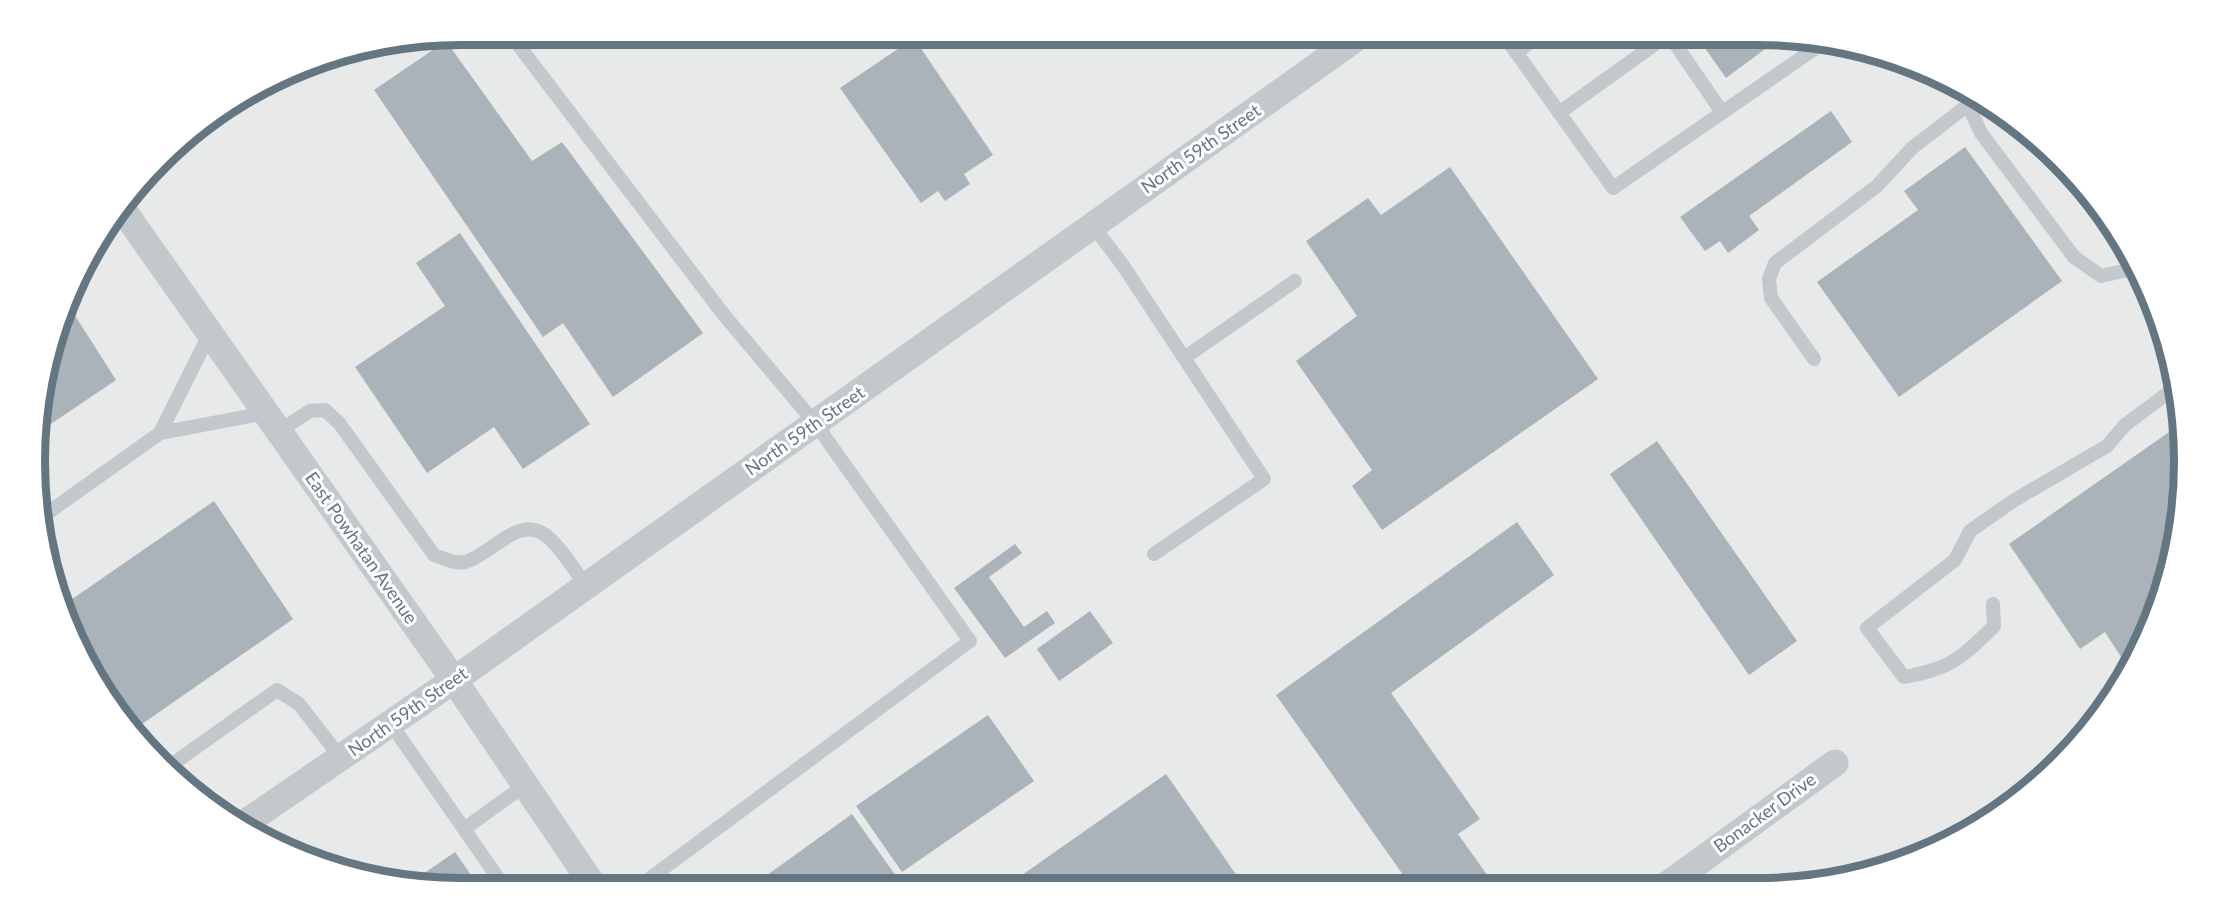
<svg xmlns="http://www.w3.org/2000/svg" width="2219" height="923" viewBox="0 0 2219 923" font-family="Lato,sans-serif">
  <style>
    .built { fill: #e8e9e9 }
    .building { fill: #aab3b9 }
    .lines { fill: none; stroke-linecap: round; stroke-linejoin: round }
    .service { stroke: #c3c8cc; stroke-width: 14 }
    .minor { stroke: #c3c8cc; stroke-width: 27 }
    .labels { text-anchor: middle; stroke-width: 6; stroke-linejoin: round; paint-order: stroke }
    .street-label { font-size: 18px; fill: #657683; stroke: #fff }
    .rim { fill: none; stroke: #657683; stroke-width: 8 }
  </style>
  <rect width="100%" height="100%" fill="#fafaf8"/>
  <path class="built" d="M1757,34l137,23 77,35 68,48 57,61 44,71 30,79 14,82 -3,84 -19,81 -49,100 -74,85 -93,62 -132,40 -1352,3 -137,-22 -124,-66 -61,-57 -48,-68 -49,-131 -5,-139 19,-81 35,-76 88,-108 68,-48 76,-35 138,-22z"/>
  <path class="building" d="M1695,34h62l23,4 -54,40z
    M914,38l79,117 -29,19 6,10 -25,17 -7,-10 -17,12 -81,-115z
    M446,41l86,120 30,-19 141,191 -90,64 -50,-74 -20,14 -169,-247z
    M1831,111l21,31 -103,74 10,14 -31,23 -8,-12 -15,10 -25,-34z
    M1965,147l97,134 -163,116 -82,-115 101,-72 -14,-19z
    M1450,167l148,212 -216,151 -30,-44 20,-16 -76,-109 61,-45 -51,-75 62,-43 13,17z
    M460,233l130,191 -67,45 -29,-42 -67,46 -72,-106 90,-61 -29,-43z
    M67,303l49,77 -77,52 -1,-27 19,-81z
    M2182,423l-1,94 -19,81 -26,53 -13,9 -18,-28 -25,17 -71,-105z
    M1657,441l140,200 -48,34 -139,-201z
    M214,501l79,118 -161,112 -40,-56 -27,-71z
    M1517,522l37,53 -163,118 89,126 -22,15 37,52h-84l-135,-191z
    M1015,544l7,9 -33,24 35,50 23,-16 8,12 -50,35 -51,-70z
    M1090,611l23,32 -54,38 -22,-32z
    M988,715l46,66 -132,91 -46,-66z
    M1166,774l78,112 -239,1z
    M852,814l44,62 -16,11 -131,1z
    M455,852l25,36 -18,1 -49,-8z"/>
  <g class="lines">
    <path class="service" d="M510,34l214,281 91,108 155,218 -333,247
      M1503,34l110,154 207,-143
      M1669,35l53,77
      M1516,53l25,-19
      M1975,95l-7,10 13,28 93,124 27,19 36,-8
      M1559,113l110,-79
      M1093,226l29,38 142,215 -110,75
      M210,333l-50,100 106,-20
      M1184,358l111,-77
      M1814,359l-43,-61 -2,-19 6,-16 102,-77 35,-38 56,-43
      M279,431l31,-20 15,-1 14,13 95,132c9,3 20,9 31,7 27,-7 56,-52 85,-23 14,13 25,32 36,47
      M42,517l118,-84
      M1993,604l1,22c-32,32 -44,43 -90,51l-37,-49 88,-68 15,-29 43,-30 94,-55 18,-21 51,-38
      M391,724l73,105
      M167,768l110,-78 22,14 42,54
      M505,888l-41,-59 61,-44"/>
    <path class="minor" d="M123,210l331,470 141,208
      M245,823l209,-143 908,-646
      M1667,885l168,-122"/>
  </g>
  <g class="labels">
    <g class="street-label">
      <text transform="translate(1201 149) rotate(-35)" y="6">North 59th Street</text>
      <text transform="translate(805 431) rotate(-35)" y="6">North 59th Street</text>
      <text transform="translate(361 548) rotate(55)" y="6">East Powhatan Avenue</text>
      <text transform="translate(408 712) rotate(-35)" y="6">North 59th Street</text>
      <text transform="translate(1765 813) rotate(-36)" y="6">Bonacker Drive</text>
    </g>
  </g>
  <path d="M0 0H2219V923H0ZM461 45H1758A416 416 0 0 1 2174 461V462A416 416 0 0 1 1758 878H461A416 416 0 0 1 45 462V461A416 416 0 0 1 461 45Z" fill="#fff" fill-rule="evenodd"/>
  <path class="rim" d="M461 45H1758A416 416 0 0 1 2174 461V462A416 416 0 0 1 1758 878H461A416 416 0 0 1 45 462V461A416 416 0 0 1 461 45Z"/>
</svg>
